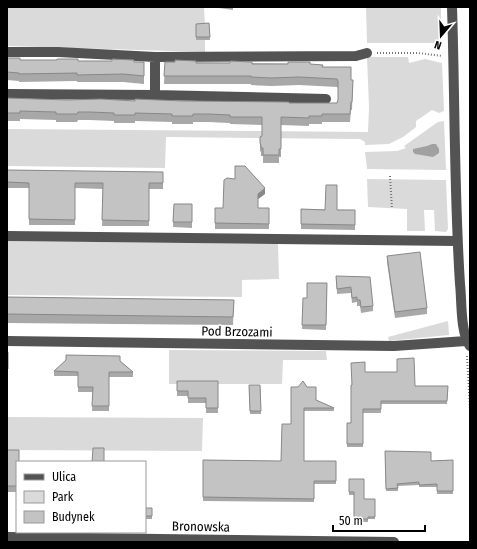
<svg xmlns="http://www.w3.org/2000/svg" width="477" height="549" viewBox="0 0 477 549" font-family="'Fira Sans Condensed',sans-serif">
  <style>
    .green { fill: #dadada }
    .water { fill: #a1a1a1 }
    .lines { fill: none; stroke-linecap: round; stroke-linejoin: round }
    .path { stroke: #757575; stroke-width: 2; stroke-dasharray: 1 2; stroke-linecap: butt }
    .minor { stroke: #535353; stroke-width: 10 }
    .wall { fill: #a8a8a8 }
    .shaded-wall { fill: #888 }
    .building { fill: #c3c3c3; stroke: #888 }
    .labels { text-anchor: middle; stroke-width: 3; stroke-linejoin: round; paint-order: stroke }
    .street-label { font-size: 13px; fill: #000; stroke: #fff }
  </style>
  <rect width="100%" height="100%" fill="#fff"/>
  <path class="green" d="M7,7h197l1,19h-9v14h9v12l-198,-6z
    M366,7h75v36h-74z
    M367,57h41l1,6 16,-4 17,4 2,48 -5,2 -7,-3 -16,11v6l-13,10 -14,7 -24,1v-3l-5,-3 -194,-2 -1,31 -158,-2v-37l361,3 1,-25z
    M444,121l2,49 -79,-1 -2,-17 32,-1 9,-3 -2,-2 34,-24z
    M367,179l79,1 2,49 -2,3 -11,-1 -1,-21h-10l1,21h-18v-22l-39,-2z
    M7,241l271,3 1,35 -37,1v17l-235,-2z
    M448,321l1,14 -60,6 -1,-4z
    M169,350l157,1 1,9h-44l-1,24h-113z
    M7,417l196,1 -1,33 -195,-1z"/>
  <path class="water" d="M432,144h4l3,5v4l-6,4 -18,-3 -2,-2v-3l14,-3z"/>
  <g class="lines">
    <path class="path" d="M377,53h41l24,3
      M390,176l2,33
      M467,356l3,53"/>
    <path class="minor" d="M452,7c3,92 2,185 8,277 2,17 0,48 10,62
      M7,52h51l97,5 201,-1 11,-3
      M7,94l148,1 171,4
      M155,95v-38
      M7,236l450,5
      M7,341l387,5 72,-5
      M7,537l387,5"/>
  </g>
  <path class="wall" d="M212,7h27v1h-6v2z
    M209,23l1,17h-14v-16z
    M7,58l13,2 124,2v22l-21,-2h-46v-1l-58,1v-1l-12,-1z
    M165,62l145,2 12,3 29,13h2l-1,30h-1l-1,12h-28v2h-13v2l-28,-1v32h-2v6h-16v-7h-2v-4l-1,-1v-14l2,-1v-11l-32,-1v-1l-22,-1h-15v2h-21v-2l-37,-1v2h-21v-2l-24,-1h-12l-1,2h-21v-2l-36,-1v2h-13v-23l60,2 231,3h39l1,-3v-12l-1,-1 -38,-2 -28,1 -20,-1v-1h-87z
    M7,170l156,2v17h-14v37h-47l1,-37 -28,-1v37h-46v-37h-22z
    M265,194l-7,5v9h11v21h-54v-21h8z
    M174,204h18v24l-19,-1z
    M301,209l54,1v20l-54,-1z
    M387,256l40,52v6l-32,4 -8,-56z
    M336,276l37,30v5l-12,2 -1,-7h-3v-4l-5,1 -1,-10 -14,1z
    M327,283l-1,47 -24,-1 1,-31h4z
    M7,297l227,3 -1,25 -226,-2z
    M7,352h1v23h-1z
    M120,361l13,11v5h-24v34h-17l1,-19h-15v-16h-24v-5z
    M365,372l50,14h33l-1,18h-66v9h-18v34h-16v-24h4z
    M177,381h41v32h-12v-10h-18v-7h-11z
    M249,385h11l1,29h-11z
    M291,387l25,13 18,8v3h-30v50h32v23h-22v18l-111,-1v-41l78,1 10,-37z
    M7,450l10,12v30h-10z
    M385,451l46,10 22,-1v34h-16v-7h-18v-2l-21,1v5h-12z
    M349,479l15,20h11v20h-7v3h-14v-27h-5z
    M145,508h7v11h-7z"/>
  <path class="shaded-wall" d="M265,188v6l-7,5v-5z"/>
  <path class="building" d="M209,23l1,14h-14v-13z
    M7,58h13v2h37v-1h21v2h34v-2l22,1v2h10v14l-21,-2 -46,1v-2l-58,1v-1l-12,-1z
    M175,60l21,1v2h34v-2l22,1v2h36v-2h22v2l13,1 -1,2h29v13h2l-1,22h-1l-1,12h-28v2h-13v2l-28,-1v32h-2v6h-16v-7h-2v-3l-1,-2v-6l2,-1v-19h-32v-2l-22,-1h-15v2h-21v-2l-37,-1v2h-21v-2l-24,-1h-12l-1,2h-21v-2l-36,-1v2h-13v-15l60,2 34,-1 34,2v-2l48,2 106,1v1h48l1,-3v-19l-1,-2 -38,-2 -28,1 -20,-1v-1h-87l1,-14h10z
    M235,166h10l20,22 -7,6v14h11v16l-54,-1v-15h8l1,-28 3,-2 8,1z
    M7,170l156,2v11h-14v38l-47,-1 1,-37h-28v37l-46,-1v-36l-22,-1z
    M326,185h11v25h18v15l-54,-1v-15l24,1z
    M174,204h18v18h-19z
    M420,252l7,56 -32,4 -8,-56z
    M336,276l34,1 3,29 -12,1 -1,-7h-3v-3l-5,1 -1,-11 -14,2z
    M307,283h20l-1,42h-24l1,-27h4z
    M7,297l227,3 -1,17 -226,-3z
    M7,352h1v17h-1z
    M66,355l54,1v5l13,11h-24v34h-17l1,-19h-15v-15l-24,-1 12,-11z
    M414,358l1,28h33l-1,15h-66v8h-18v35h-16v-21h4v-38h1l-1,-22 14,-1v10h32v-13z
    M177,381h41v27h-12v-10h-18v-7h-11z
    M303,381l4,6h9v13l18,8h-30v53h32v20h-22v18l-111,-2v-37l78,1 1,-37h9v-37h7z
    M249,385h11l1,26h-11z
    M93,448h11v14h-12z
    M7,450h12v12h-2v24h-10z
    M385,451l46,1v9l22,-1v31h-16v-7l-18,1v-3l-22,2 1,4 -12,1z
    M349,479h15v20h11v18h-7v2h-14v-27h-5z
    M145,508h7v8h-7z"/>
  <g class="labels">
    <g class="street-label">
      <text transform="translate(237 331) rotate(1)" y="5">Pod Brzozami</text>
      <text transform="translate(201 526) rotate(1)" y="5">Bronowska</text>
    </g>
  </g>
  <rect width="477" height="549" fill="none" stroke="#000000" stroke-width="16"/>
  <rect x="16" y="461" width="130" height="72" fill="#ffffff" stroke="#999999"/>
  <rect x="24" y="474" width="20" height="6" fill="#535353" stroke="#999999"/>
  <text x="52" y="481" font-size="12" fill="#000000">Ulica</text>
  <rect x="24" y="491" width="20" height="12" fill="#dadada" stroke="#999999"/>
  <text x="52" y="501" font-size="12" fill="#000000">Park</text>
  <rect x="24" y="511" width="20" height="12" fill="#c3c3c3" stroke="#999999"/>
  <text x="52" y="521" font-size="12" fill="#000000">Budynek</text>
  <g transform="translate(441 36) rotate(199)" stroke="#ffffff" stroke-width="3" paint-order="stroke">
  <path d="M0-3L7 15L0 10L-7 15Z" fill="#000000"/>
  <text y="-6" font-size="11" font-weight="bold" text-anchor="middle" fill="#000000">N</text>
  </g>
  <path d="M333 525v6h92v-6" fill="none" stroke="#000000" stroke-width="2"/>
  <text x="339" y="525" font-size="12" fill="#000000" stroke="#ffffff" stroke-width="3" paint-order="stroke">50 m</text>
</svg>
